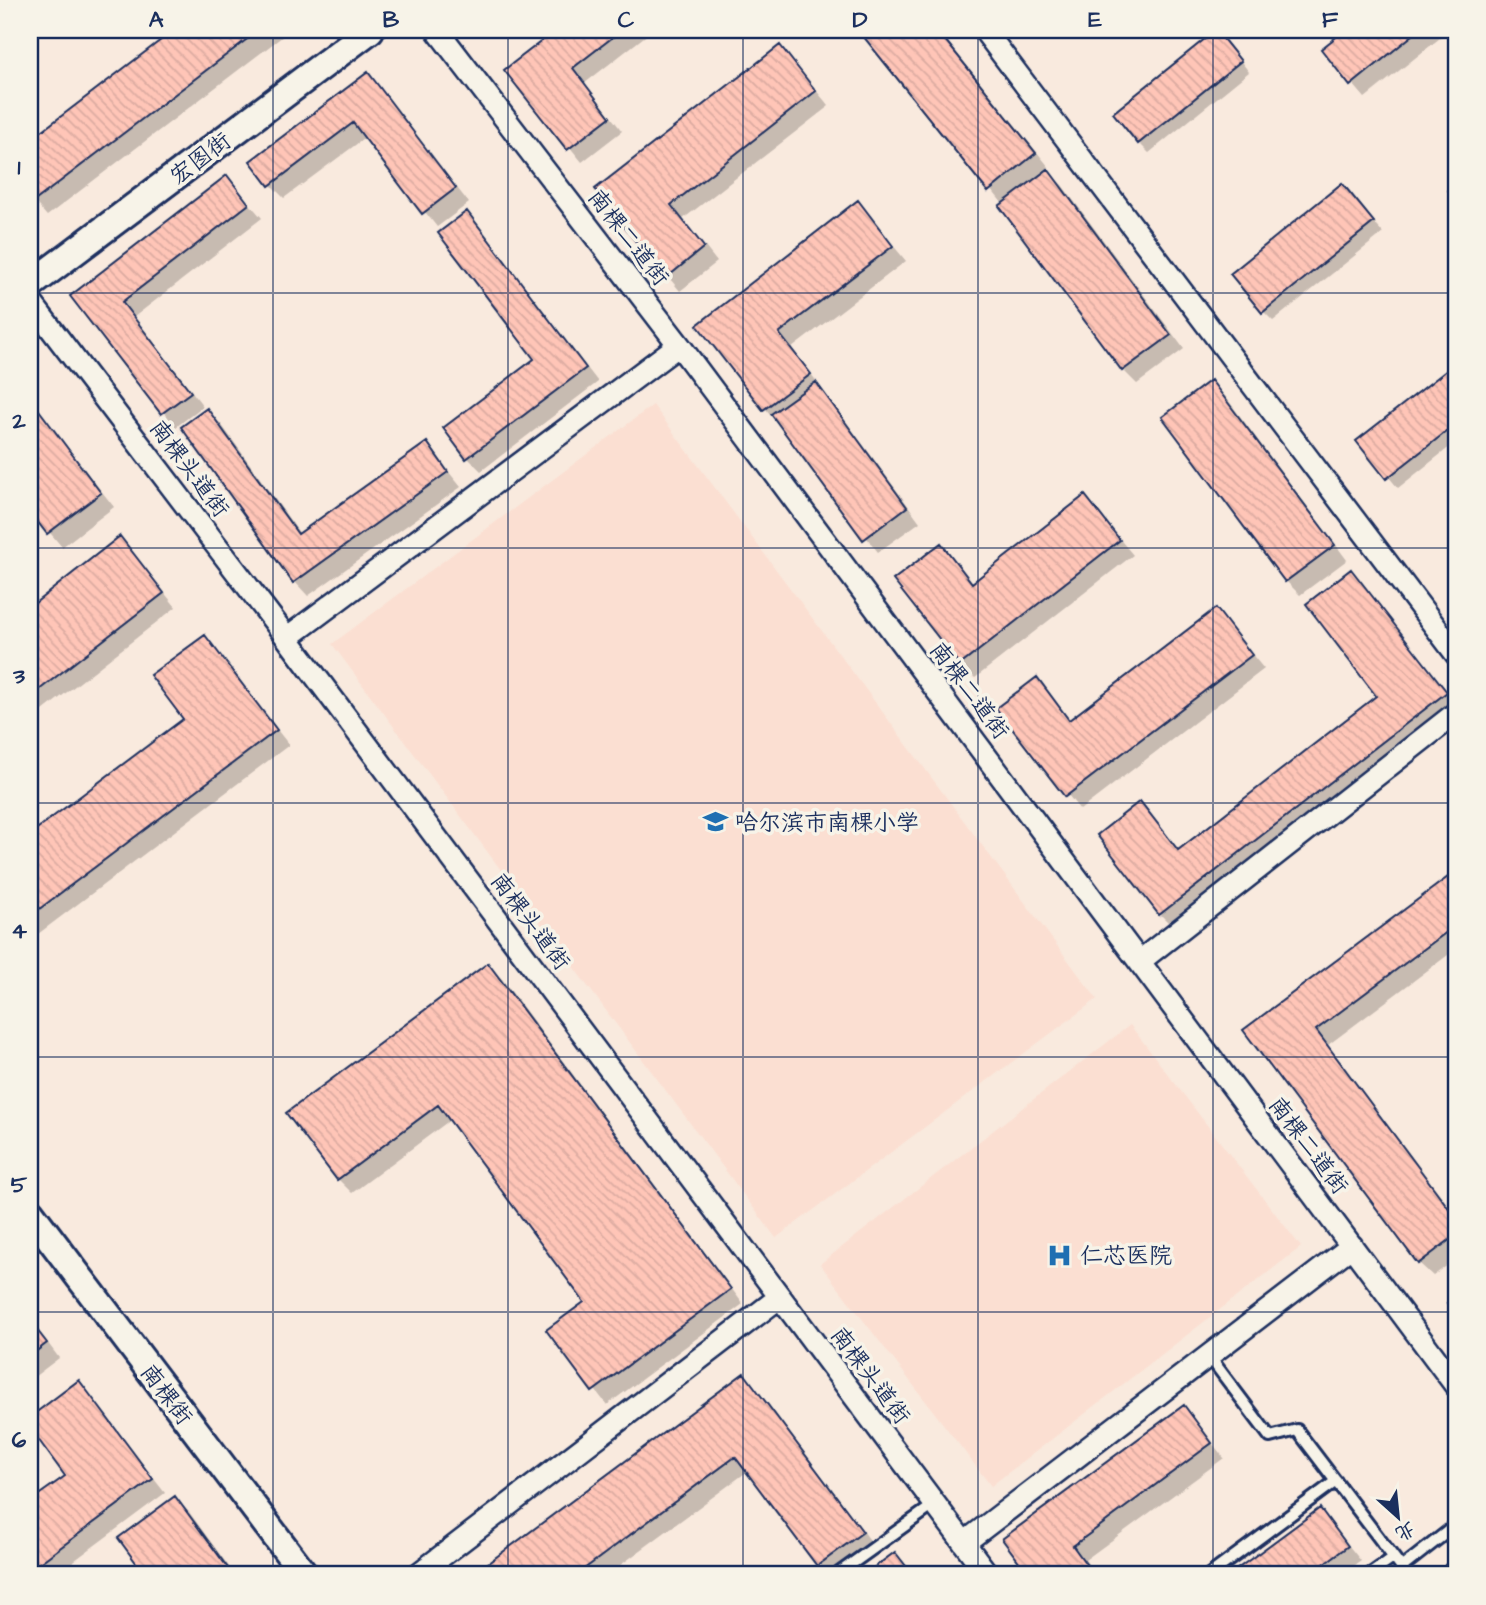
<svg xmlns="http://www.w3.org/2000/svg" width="1486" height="1605" viewBox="0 0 1486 1605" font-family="'Architects Daughter','LXGW WenKai TC',sans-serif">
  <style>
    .built { fill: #fbdfd2 }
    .shadow { fill: #0003 }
    .building { fill: url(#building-back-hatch); stroke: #1b2f5e; stroke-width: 2 }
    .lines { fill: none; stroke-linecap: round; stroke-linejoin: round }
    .service-casing { stroke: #1b2f5e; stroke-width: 16 }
    .minor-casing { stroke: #1b2f5e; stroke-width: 26 }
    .tertiary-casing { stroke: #1b2f5e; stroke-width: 32 }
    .service { stroke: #f7f3e8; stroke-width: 10 }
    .minor { stroke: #f7f3e8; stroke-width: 21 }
    .tertiary { stroke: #f7f3e8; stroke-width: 26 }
    .grid { fill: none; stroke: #1b2f5e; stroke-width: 2; stroke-opacity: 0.55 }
    .labels { text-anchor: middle; stroke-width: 7; stroke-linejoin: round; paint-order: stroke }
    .street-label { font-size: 23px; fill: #1b2f5e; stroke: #f7f3e8 }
    .poi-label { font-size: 23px; fill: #1b2f5e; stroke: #f7f3e8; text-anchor: start }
    .neatline { fill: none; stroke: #1b2f5e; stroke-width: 2.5 }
    .grid-label { font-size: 23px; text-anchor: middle; font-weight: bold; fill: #1b2f5e }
  </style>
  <defs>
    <pattern id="building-back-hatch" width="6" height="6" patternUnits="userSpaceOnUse" patternTransform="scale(1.75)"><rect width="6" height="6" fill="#ffc5b7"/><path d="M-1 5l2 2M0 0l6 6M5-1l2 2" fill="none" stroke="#daaaa0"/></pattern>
  </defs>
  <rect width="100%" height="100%" fill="#f9eade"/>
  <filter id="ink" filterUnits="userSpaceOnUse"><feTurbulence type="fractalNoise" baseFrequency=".0143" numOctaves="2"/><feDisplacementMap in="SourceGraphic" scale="14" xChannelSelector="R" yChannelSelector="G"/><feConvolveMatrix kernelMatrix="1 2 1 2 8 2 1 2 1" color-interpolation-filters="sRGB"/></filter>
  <g filter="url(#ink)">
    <path class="built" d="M653,405l444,594 -321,239 -444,-594z
      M1130,1025l171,222 -310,239 -171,-222z"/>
    <path class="shadow" d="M177,30h114l-244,186 -17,-19v-55z
      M559,30h94l-68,53 37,48 -40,31 -75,-92z
      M863,30h75l111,137 -3,3 16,15 122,164 -47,35 -14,-14 -122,-164 2,-2z
      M1347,30h103l-85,68 -42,-49z
      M1226,42l23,30 -100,81 -10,-10z
      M780,47l49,59 -146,113 34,43 -37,29 -83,-101z
      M367,74l102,129 -32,24 -71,-90 -82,61 -13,-13z
      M227,178l35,40 -128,99 69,89 -27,21 -104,-130z
      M1342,185l41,48 -110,88 -10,-10z
      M858,203l48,58 -114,87 128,174 -42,30 -178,-227z
      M467,213l131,169 -117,89 -13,-13 68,-99z
      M1456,365v77l-58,46 -39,-47z
      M1211,382l14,14 122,164 -47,35 -14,-14 -122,-164z
      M30,401l84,106 -52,40 -32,-38z
      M207,410l14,14 79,110 126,-90 35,43 -153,109 -13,-14 -112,-155z
      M1085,498l48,57 -158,123 -14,-14 -20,-119 33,39z
      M120,539l56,68 -146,114v-112z
      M1351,571l105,132v6l-282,219 -14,-14 -20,-111 39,47 200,-154z
      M1216,611l48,58 -184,141 -81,-102 37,-29 35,42z
      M204,637l85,108 -259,195v-104l155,-117z
      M1456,874v75l-128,96 128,171v43l-23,17 -14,-13 -173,-232z
      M488,966l14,13 241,325 -136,101 -58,-74 38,-29 -137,-182 -98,73 -14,-14z
      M30,1319l29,39 -29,22z
      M743,1375l14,14 118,158 -38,28h-9l-80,-104 -141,104h-132z
      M79,1383l86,110 -110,82h-25v-72l37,-27 -37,-51v-5z
      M1184,1408l40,50 -139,102 11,15h-65l-27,-36z
      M175,1499l14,13 46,63h-88l-26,-37z
      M1320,1510l41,51 -20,14h-109z
      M895,1554l20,21h-48z"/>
    <path class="building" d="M174,30h85l-227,173 -2,-63z
      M556,30h66l-49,38 37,49 -43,33 -63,-80z
      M937,30l99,123 -48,39 -129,-161z
      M1216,30l25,31 -103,83 -25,-31z
      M1345,30h74l-69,56 -29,-37z
      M780,45l36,46 -145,114 33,42 -39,32 -70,-90z
      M368,72l88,116 -34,26 -69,-91 -84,63 -19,-25z
      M1048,169l123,166 -49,36 -123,-165z
      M227,175l22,29 -127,98 69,90 -30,22 -91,-118z
      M1342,183l32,39 -112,91 -32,-39z
      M1456,184v18l-8,-12z
      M858,200l35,46 -114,87 32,41 -48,36 -66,-85z
      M467,211l119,157 -120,91 -23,-31 91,-69 -96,-126z
      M1456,363v61l-70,55 -30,-38z
      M1211,380l124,165 -50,37 -123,-165z
      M816,382l91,125 -44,33 -92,-126z
      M30,398l71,95 -54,41 -17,-22z
      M207,408l91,126 129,-92 21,30 -155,111 -112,-156z
      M1085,495l35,45 -160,125 -67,-85 48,-37 31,40z
      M120,536l44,57 -134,104v-90z
      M1351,569l96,123 -288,223 -62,-80 43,-34 38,49 198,-154 -70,-92z
      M1216,608l36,47 -187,142 -69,-89 41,-31 32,43z
      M205,635l72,95 -247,186v-82l153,-115 -33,-44z
      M1456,871v54l-140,105 140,188v17l-38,29 -175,-234z
      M488,963l243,326 -139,103 -46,-62 38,-28 -146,-197 -101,75 -51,-67z
      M1456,1296v20l-9,-13z
      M30,1321l17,22 -17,13z
      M744,1373l119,159 -46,34 -82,-109 -159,118h-104z
      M79,1380l74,99 -123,91v-69l35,-25 -35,-48v-11z
      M1184,1405l28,38 -139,103 21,29h-65l-27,-36z
      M175,1496l58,79h-88l-27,-37z
      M1320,1508l28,38 -39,29h-80z
      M895,1552l18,23h-49z
      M1456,1556v19h-3l-8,-10z"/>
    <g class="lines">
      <defs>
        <path id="service" d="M1209,1356l61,81 27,-7 110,145
          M1401,1568l55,-43
          M836,1575l99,-71
          M1209,1575l127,-94
          M1369,1575l24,-17"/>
        <path id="minor" d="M437,30l242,315 777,1041
          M984,30l472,624
          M30,301l257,337 701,937
          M287,638l392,-293
          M1140,961l316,-248
          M964,1543l388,-297
          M417,1575l363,-278"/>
        <path id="tertiary" d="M30,285l340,-255
          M30,1212l275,363"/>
      </defs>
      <use href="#service" class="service-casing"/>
      <use href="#minor" class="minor-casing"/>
      <use href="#tertiary" class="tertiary-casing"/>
      <use href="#service" class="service"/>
      <use href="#minor" class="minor"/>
      <use href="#tertiary" class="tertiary"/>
    </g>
  </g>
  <path class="grid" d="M273,30v1545M508,30v1545M743,30v1545M978,30v1545M1213,30v1545M30,293h1426M30,548h1426M30,803h1426M30,1057h1426M30,1312h1426"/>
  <defs>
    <symbol id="school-bare" viewBox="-9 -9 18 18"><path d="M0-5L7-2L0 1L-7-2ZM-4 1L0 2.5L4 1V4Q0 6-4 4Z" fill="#1f6fb2" stroke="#f7f3e8" stroke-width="2.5" paint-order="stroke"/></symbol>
    <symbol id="hospital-bare" viewBox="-9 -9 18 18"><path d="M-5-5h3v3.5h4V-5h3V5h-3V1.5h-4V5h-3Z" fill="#1f6fb2" stroke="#f7f3e8" stroke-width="2.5" paint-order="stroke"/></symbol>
  </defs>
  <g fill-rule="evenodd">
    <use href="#school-bare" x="698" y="804" width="35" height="35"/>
    <use href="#hospital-bare" x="1042" y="1238" width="35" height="35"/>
  </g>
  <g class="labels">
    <g class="street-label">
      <text transform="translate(200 158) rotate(-37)" y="8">宏图街</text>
      <text transform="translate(629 237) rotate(52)" y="8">南棵二道街</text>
      <text transform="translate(190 468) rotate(53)" y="8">南棵头道街</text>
      <text transform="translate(970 690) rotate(53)" y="8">南棵二道街</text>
      <text transform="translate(531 921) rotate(53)" y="8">南棵头道街</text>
      <text transform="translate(1309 1145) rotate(53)" y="8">南棵二道街</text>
      <text transform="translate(871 1375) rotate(53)" y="8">南棵头道街</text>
      <text transform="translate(167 1394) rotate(53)" y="8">南棵街</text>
    </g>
    <g class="poi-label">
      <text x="735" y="830">哈尔滨市南棵小学</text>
      <text x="1080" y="1263">仁芯医院</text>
    </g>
  </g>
  <rect width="1486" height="1605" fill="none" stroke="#f7f3e8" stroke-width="77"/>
  <g transform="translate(1398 1517) rotate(153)" stroke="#f7f3e8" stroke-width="5" paint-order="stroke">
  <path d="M0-5L12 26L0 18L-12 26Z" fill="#1b2f5e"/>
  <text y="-10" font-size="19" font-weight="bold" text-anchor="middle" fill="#1b2f5e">北</text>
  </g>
  <rect x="38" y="38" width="1410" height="1528" class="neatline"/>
  <g class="grid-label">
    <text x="156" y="27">A</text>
    <text x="391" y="27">B</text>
    <text x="626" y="27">C</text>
    <text x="860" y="27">D</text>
    <text x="1095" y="27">E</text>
    <text x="1330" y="27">F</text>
    <text x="19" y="174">1</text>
    <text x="19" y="428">2</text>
    <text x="19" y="683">3</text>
    <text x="19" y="938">4</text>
    <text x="19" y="1192">5</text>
    <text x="19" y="1447">6</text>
  </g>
</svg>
